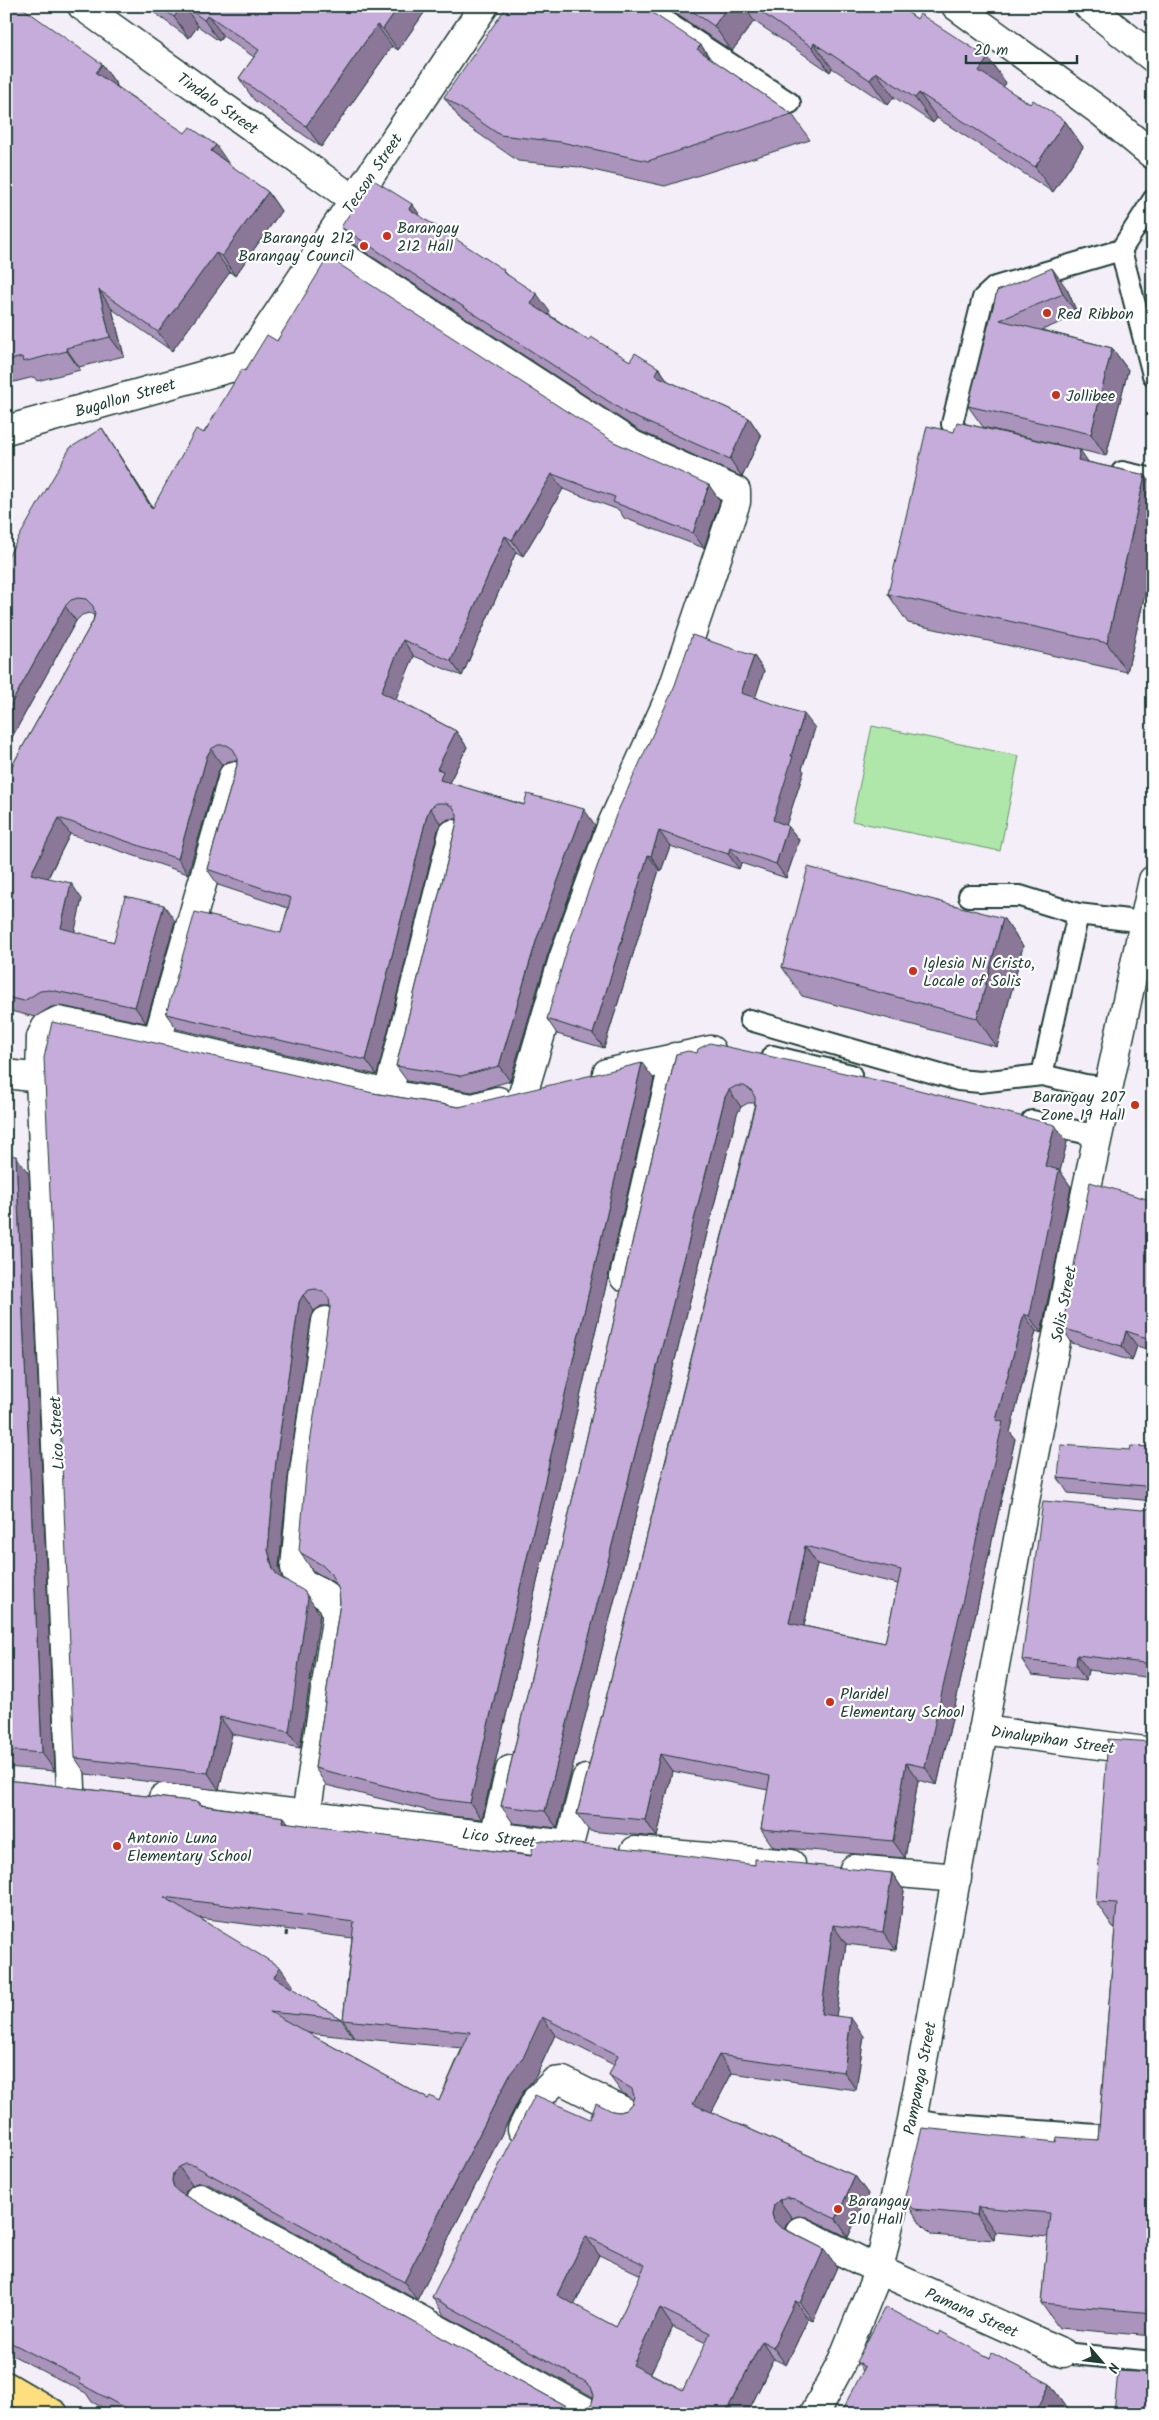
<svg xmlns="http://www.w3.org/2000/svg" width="1159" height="2420" viewBox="0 0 1159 2420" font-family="Kalam,sans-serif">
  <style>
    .green { fill: #afe7aa; stroke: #67926f }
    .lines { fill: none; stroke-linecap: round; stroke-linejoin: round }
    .service-casing { stroke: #1f3d34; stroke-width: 24 }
    .pedestrian-casing { stroke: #1f3d34; stroke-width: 31 }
    .minor-casing { stroke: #1f3d34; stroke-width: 31 }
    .tertiary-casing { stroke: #1f3d34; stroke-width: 31 }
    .secondary-casing { stroke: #1f3d34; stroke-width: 31 }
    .primary-casing { stroke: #1f3d34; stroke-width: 31 }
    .path { stroke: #1f3d34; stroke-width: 3; stroke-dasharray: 5 4; stroke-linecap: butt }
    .service { stroke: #fff; stroke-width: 20 }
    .pedestrian { stroke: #fff; stroke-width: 28 }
    .minor { stroke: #fff; stroke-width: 28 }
    .tertiary { stroke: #fff; stroke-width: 28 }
    .secondary { stroke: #fff; stroke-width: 28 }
    .primary { stroke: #fedf80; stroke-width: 28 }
    .tram { stroke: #1f3d34; stroke-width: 1 }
    .wall { fill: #aa94bb; stroke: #1f3d34; fill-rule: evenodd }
    .shaded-wall { fill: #8b7899; stroke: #1f3d34 }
    .building { fill: #c6acda; stroke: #1f3d34; fill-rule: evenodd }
    .poi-dot { fill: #c8321e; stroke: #fff; stroke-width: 2 }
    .labels { text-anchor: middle; stroke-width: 4.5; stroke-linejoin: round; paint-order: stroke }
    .street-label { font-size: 16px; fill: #1f3d34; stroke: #fff }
    .poi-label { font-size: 16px; fill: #1f3d34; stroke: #fff; text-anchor: start }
  </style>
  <rect width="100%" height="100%" fill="#f4eef8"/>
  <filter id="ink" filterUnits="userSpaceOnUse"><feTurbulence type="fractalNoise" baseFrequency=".02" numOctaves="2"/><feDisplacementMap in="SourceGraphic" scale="10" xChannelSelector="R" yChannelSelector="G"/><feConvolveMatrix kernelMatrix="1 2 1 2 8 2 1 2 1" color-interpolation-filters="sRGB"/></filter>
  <g filter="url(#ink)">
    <path class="green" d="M872,726l147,30 -19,95 -148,-30z"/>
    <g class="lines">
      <defs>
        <path id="service" d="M642,6l148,97
          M1121,250l32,125
          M979,439l-20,-5 -7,-10 31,-126 12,-11 126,-37 32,-50
          M1122,472l31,7
          M1078,914l66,8
          M750,1020l208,60 22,2 62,-7 36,-161 -58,-18h-51
          M772,1056l79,19
          M1042,1075l43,10 25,3
          M1032,1121l66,15
          M912,2120l27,4 158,11
          M1063,2353l90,9"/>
        <path id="pedestrian" d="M324,244l309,201 103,46v11l-65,192 -59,130 -49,135 -40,135
          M800,2231l79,39"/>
        <path id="minor" d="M82,6l272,194
          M157,1041l76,-265
          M607,1073l104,-23
          M6,1074l34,4
          M388,1094l65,-260
          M624,1277l51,-220
          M983,1730l170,22
          M71,1788l-31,-710 1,-41 5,-10 12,-6 99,20 231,53 85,14 25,-7
          M163,1798l406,47
          M306,1815l30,-195c1,-27 -18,-26 -37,-40l-4,-12 8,-89 23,-158
          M494,1836l16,-66
          M569,1845l17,-66
          M635,1851l156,13
          M854,1869l103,9
          M522,2129l15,-30 17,-17 9,-1 68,34
          M200,2198l391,216
          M879,2270l184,83"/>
        <path id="tertiary" d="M6,430l238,-66 240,-358
          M814,2414l26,-48 39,-96 33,-150 113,-619 50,-258 78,-363"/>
        <path id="secondary" d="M956,6l145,106 52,43
          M1088,6l65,52"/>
        <path id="primary" d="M6,2386l48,28"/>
      </defs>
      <use href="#service" class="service-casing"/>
      <use href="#pedestrian" class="pedestrian-casing"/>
      <use href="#minor" class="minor-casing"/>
      <use href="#tertiary" class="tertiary-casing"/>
      <use href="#secondary" class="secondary-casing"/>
      <use href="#primary" class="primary-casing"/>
      <path class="path" d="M286,1936l1,-9"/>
      <use href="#service" class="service"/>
      <use href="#pedestrian" class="pedestrian"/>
      <use href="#minor" class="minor"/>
      <use href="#tertiary" class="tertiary"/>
      <use href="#secondary" class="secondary"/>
      <use href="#primary" class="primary"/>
      <path class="tram" d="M6,2414h1"/>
    </g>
    <path class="wall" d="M6,6l96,58 14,20 -1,1 153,107 13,19 -46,65 -5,-4 -58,79 -60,-42 12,47 -45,11 1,3 -43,11 -3,-4 -28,7z
      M145,6h278l-2,3 3,4 -26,37 -6,-4 -71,101 -67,-47 -15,-22 15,-21 -31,-21 -4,5 -21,-15 -9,12z
      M664,6h235l18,13 71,39 18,25 -3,4 27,17 35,17 18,26 -30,45 -116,-74 -4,5 -39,-26 -6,8 -56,-37 -2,4 -76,-51 -22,30z
      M701,45l9,13 82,56 18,26 -145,46 -86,-19 -61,-6 -56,-39 -18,-25z
      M412,204l10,14 86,57 42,37 -2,2 41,27 41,20 29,7 9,13 81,37 12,18 -19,41 -102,-46 -286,-186 -13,-18z
      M1067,289l11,26 -36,15 70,18 16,22 -22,86 -123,-29 -15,-21 29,-115z
      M277,341l337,101 106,59 -16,47 -80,-30 -5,-8 -56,-21 -40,67 -7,-4 -54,124 -48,-20 -19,43 61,32 11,16 -17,34 2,3 143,41 -47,129 -38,127 -38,11 -65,-11 -11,-15 61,-244v-3h-9l-7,5 -3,6 -61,245 -200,-46 -11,-15 115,-81 7,-25 -70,-23 -11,-16 30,-104v-4h-8l-7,4 -4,7 -30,102 -118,-40 -22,44 34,21 -8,33 40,10 61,-21 -29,102 -85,-17 -10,1 -16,10 -29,-7v-234l2,-3 85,-152 1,-6 -5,-2 -7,2 -6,6 -70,127 96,-320 10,16 41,64 92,-137z
      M954,432l126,18 8,12 57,13 8,11v73l-26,113 -219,-49 -20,-29z
      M754,656l10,15 -9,26 60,31 -13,41 2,2 -18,54 2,1 11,14 -13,38 -45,-15 -2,6 -69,-23 -9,25 -2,-1 -55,178 -47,-14 -10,-15z
      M1003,918l20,28 -26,101 -195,-51 -20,-29z
      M676,1054l391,88 -7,29 11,16 -28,140 -2,6 -5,-2 -26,101 5,7 -78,346 -19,-5 -13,78 -132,-11 -12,-18 7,-39 -96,-19 -15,66 -68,-6 -12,-17 178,-711h-7l-7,4 -4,7 -180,714 -44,-5 -12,-17zM817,1564l81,20 -13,59 -81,-17z
      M654,1079l-172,740 -33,-3 -123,-31 -11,-17 25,-165 -1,-13 -3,-5 -3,-3 -21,-12 -11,-17 29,-247h-9l-7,5 -3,8 -23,158 -9,90 4,12 37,35 -20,134 -68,-14 -13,56 -133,-16 -11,-16 298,-665 86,14z
      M6,1155l23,19 26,597 -49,-4z
      M1153,1201v150l-16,-5 -5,15 -60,-18 -10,-15z
      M1153,1447v54l-85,-8 -10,-15 72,-28z
      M1153,1502v176l-65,-8 -2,11 -54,-6 -10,-15 120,-150 6,-1z
      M1153,1742v594l-94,-8 -18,-25 7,-66 -53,-5 -1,8 -62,-5 -10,-10 -18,-25 152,-58 42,-2 17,-213h-2l-17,-25z
      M6,1780l193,22 3,3 82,12 4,6 243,33 224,9 137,8 12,18 -8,59 -50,-6 -10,72 28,20 -8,54 -124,-17 -21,39 144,64 13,18 -20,43 -42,-20 -8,-1 -6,2 -6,6 -1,5 39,20 13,18 -24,54 -5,-2 -22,46 -12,-6 -27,55h-632l-23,-12 -6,-9 -80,-41v-387l3,-28 -3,-1zM200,1918l152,20 -9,82 12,18 107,10 -23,53 -11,-2 -120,-66 46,5 -13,-19 -50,-31 2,-3zM555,2035l59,30 -5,10 13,18 11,7 -1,3 -6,7 -7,2 -7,-1 -22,8 -158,178 12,18 149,82 -1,6 -5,6 -8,2 -8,-2 -386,-213 1,-5 6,-6 7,-3 9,2 209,116 106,-208 13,-16zM599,2255l42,20 -25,52 -42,-22zM673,2327l33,16 -23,47 -33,-17z
      M938,2335l112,49 16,23 -203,-36 -7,-9z"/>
    <path class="shaded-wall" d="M182,6h2l14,20 -9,12 -15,-21z
      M399,6h24l-2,3 3,4 -26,37 -15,-21z
      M728,6h16l10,15 -22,30 -18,-25z
      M208,15l15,21 -4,5 -15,-21z
      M377,25l15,21 -71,101 -15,-21z
      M814,43l18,25 -2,4 -18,-25z
      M701,45l17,25 -21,-21z
      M988,58l18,25 -9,13 -18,-25z
      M102,64l14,20 -6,8 -14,-19z
      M876,72l18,25 -6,8 -18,-25z
      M919,93l18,25 -4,5 -18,-25z
      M1065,121l18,26 -30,45 -18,-25z
      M216,145l13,19 -18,-13z
      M268,192l13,19 -46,65 -13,-20z
      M412,204l12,17 -15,-12z
      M216,253l14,19 -58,79 -14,-19z
      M1052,268l15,21 11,26 -15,-21z
      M99,290l13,19 12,47 -14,-19z
      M537,294l13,18 -7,9 -12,-17z
      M66,348l13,19 1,3 -13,-19z
      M1112,348l16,22 -22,86 -15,-22z
      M659,368l12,18 -16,-11z
      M749,418l12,18 -19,41 -12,-18z
      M102,428l10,16 51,80 -11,-15z
      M1080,450l20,29 -22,-19z
      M552,474l11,15 -40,67 -11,-16z
      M1145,475l8,11v73l-26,113 -20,-29z
      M709,485l11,16 -16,47 -11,-15z
      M505,536l11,16 -54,124 -11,-15z
      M65,606l11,15 -70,127v-35z
      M403,640l11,16 -22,52 -11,-16z
      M754,656l10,15 -12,37 -11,-15z
      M804,714l11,14 -13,41 2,2 -21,64 -10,-15 18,-64z
      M456,731l11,16 -17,34 4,6 -14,-7 -3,-11z
      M211,749l11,16 -4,7 -30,102 -10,-15 29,-103z
      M430,808l11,16 -3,6 -61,245 -11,-15 61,-245z
      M584,809l11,16 -47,129 -38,127 -11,-15 38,-128z
      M59,818l11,16 -28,55 -11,-15z
      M788,826l11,14 -13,38 -10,-14z
      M659,831l11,15 -9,25 -10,-15z
      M730,848l11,15 -2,6 -11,-15z
      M648,855l11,15 -55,178 -11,-14z
      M71,883l11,16 -10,45 -11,-16z
      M164,905l11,16 -29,102 -11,-16z
      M1003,918l20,28 -26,101 -20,-29z
      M642,1063l12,16 -172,740 -12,-16z
      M729,1090l12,17 -4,7 -180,714 -12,-17 180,-714z
      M1055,1125l12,17 -7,29 11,16 -30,146 -12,-17 16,-150z
      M16,1156l13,18 26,597 -13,-18z
      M303,1295l11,16 -3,8 -23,158 -9,90 5,18 -11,-16 -5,-19 8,-90 23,-158z
      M1024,1314l12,17 -26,101 5,7 -78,346 -12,-18 71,-347z
      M1126,1331l11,15 -5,15 -10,-15z
      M805,1546l12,18 -16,76 -12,-17z
      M304,1591l16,23 -20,134 -11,-16z
      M1077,1655l11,15 -2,11 -10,-15z
      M220,1717l12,17 -13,56 -11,-17z
      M660,1754l12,17 -15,66 -12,-17z
      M906,1763l12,17 -13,78 -12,-17z
      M284,1817l13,18 -14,-13z
      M892,1873l12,18 -8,59 -13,-18z
      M833,1925l13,19 -12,88 -13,-18z
      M280,1967l13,18 -6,10 -13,-18z
      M542,2017l13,18 -19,41 -13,16 -106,208 -13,-18 106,-208z
      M851,2018l13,18 -8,54 -12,-18z
      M719,2055l13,18 -26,50 -13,-19z
      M179,2167l13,18 -6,6 -2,8 -10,-11 -2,-7 1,-8z
      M855,2176l13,18 -20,43 -12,-18z
      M779,2200l13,18 -6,6 -2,8 -10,-11 -2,-7 2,-9z
      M978,2207l17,25 -1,8 -17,-25z
      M586,2236l13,19 -29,59 -13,-19z
      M824,2249l13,18 -24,54 -13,-18z
      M795,2301l13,18 -22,46 -13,-18z
      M660,2308l13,19 -27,56 -13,-18z
      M762,2341l12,18 -27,55h-19l-2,-2z
      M1050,2384l16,23 -3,7h-28z"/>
    <path class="building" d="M6,6h14l82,58 -6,9 89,60 5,-6 26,18 -5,6 57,41 -46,64 -6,-3 -58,79 -59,-42 11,47 -44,11 1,3 -44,11 -1,-5 -16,4z
      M159,6h23l-8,11z
      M185,6h214l-16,23 -6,-4 -71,101 -67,-48 20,-28 -51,-35 -4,5z
      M507,6h135l59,39 -4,4 95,65 -144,47 -87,-19 -61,-7 -56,-38z
      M685,6h43l-14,20z
      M752,6h147l18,13 3,-5 68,44 -9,13 51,33 3,-4 32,21 -30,46 -116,-74 -4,5 -39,-26 -6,8 -56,-37 -2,4z
      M372,179l40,25 -3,5 95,61 -1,2 34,22 -6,10 58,37 2,-4 39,24 5,-8 24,15 -4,7 94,43 -19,41 -102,-45 -287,-187z
      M328,257l286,185 95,43 -16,48 -80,-31 2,-5 -63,-23 -40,66 -7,-4 -54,125 -48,-21 -22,52 75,39 -19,38 6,2 -3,9 84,25 3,-11 57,15 -47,129 -38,128 -38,10 -65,-10 61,-244v-8l-4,-7 -7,-4h-9l-7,5 -3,7 -61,245 -200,-46 29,-102 86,21 10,-35 -84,-29 30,-104v-9l-4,-7 -6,-4h-9l-7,4 -4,7 -29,103 -119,-41 -28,56 40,9 -10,45 53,14 11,-46 39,9 -29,102 -85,-17 -10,1 -16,10 -18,-4v-221l2,-3 85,-152 2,-7 -2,-8 -7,-7 -8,-1 -7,2 -6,6 -59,107v-153l64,-112 32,-20 50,81 44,-80 8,4 38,-64 3,2 22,-36 10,6z
      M1052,268l11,26 -63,26 112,28 -21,86 -123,-28 29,-115z
      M957,422l123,28 -2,10 67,15 -38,168 -219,-49 39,-168 27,6z
      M692,635l62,21 -13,37 63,21 -13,42h2l-20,64 15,6 -12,38 -46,-16 -2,6 -69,-23 -8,25 -3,-1 -55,179 -46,-15 20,-70 49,-134 59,-130z
      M808,867l195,51 -26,100 -195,-51z
      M1153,890v16h-4z
      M52,1022l90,18 231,53 86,14 183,-44 -172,740 -33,-4 -122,-31 25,-165 -1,-13 -8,-16 -9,-9 -21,-12 -2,-3 8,-86 23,-157 -1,-8 -4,-6 -9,-4 -7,1 -6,5 -4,7 -23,158 -8,90 5,19 5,7 26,15 4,7 -19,134 -69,-15 -12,56 -133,-15 -31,-700z
      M710,1043l197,44 148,38 -10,41 14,4 -28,140 -2,6 -5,-2 -28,106 7,2 -78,345 -19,-4 -13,78 -132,-12 9,-53 -110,-22 -15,66 -68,-6 178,-709v-8l-4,-7 -7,-4h-8l-7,4 -4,7 -180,714 -44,-5 175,-752 12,-3 9,2 1,-4zM805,1546l96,24 -16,73 -96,-20z
      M6,1155l10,1 26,597 -36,-3z
      M1090,1182l63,19v139l-27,-9 -4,15 -60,-18z
      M1061,1445l69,5 1,-4 22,1v46l-9,-7 -86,-8z
      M1043,1501l99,9 6,-1 5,-7v162l-76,-9 -1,11 -54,-6z
      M1108,1739l45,3v571l-112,-10 9,-90 -72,-6 -1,8 -63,-6 -10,-9 18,-72 134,14 1,-5 41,3 19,-237 -21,-1z
      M6,1780l193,22v3l85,12 -1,5 248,34 3,-16 108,10 113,15v-6l137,14 -9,59 -50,-7 -12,89 30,4 -7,54 -125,-17 -26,49 162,72 -19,43 -42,-20 -8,-2 -7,3 -5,5 -2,9 2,7 6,6 44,22 -24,54 -5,-2 -22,46 -11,-6 -36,71 4,2h-594l-57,-31 2,-4 -75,-39v-129l3,-5 -3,-1v-240l5,-45h-5zM164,1897l190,25 -11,98 127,12 -31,69 -9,-5 -2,3 -158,-87 71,7 -67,-42 6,-10zM542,2017l76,38 -9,20 23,14 2,7 -2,7 -6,7 -7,2 -7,-1 -16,-8 -6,16 -55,-24 -103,202 154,85 5,5 3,8 -2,8 -5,6 -8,2 -8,-2 -391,-216 -6,-5 -2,-7 1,-8 6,-6 7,-3 9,2 209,116 106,-208 13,-16zM586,2236l59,29 -29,62 -59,-32zM660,2308l50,25 -27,57 -50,-25z
      M885,2307l53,28 2,-4 50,27 2,-5 58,31 -15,30h-195l25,-47 -9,-5z
      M1118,2371l35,2v41h-39z"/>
  </g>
  <g class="poi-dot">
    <circle cx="387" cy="236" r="5"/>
    <circle cx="364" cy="246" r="5"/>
    <circle cx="1047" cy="313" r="5"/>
    <circle cx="1056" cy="395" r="5"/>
    <circle cx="913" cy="971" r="5"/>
    <circle cx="1135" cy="1105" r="5"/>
    <circle cx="830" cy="1702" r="5"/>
    <circle cx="117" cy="1846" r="5"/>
    <circle cx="838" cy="2209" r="5"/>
  </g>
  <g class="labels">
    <g class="street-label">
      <text transform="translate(218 103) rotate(35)" y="6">Tindalo Street</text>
      <text transform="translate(372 173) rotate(-56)" y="6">Tecson Street</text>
      <text transform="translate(125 397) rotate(-16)" y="6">Bugallon Street</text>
      <text transform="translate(1063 1304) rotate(-79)" y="6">Solis Street</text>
      <text transform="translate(56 1433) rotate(-93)" y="6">Lico Street</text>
      <text transform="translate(1053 1739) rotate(8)" y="6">Dinalupihan Street</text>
      <text transform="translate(499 1837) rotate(7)" y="6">Lico Street</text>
      <text transform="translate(919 2078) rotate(-79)" y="6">Pampanga Street</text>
      <text transform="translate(972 2312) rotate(24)" y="6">Pamana Street</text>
    </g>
    <g class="poi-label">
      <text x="397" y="233">Barangay<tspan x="397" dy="18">212 Hall</tspan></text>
      <text x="354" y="243" text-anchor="end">Barangay 212<tspan x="354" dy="18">Barangay Council</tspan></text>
      <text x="1057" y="319">Red Ribbon</text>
      <text x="1066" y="401">Jollibee</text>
      <text x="923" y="968">Iglesia Ni Cristo,<tspan x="923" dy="18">Locale of Solis</tspan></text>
      <text x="1125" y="1102" text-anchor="end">Barangay 207<tspan x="1125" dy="18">Zone 19 Hall</tspan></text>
      <text x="840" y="1699">Plaridel<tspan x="840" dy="18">Elementary School</tspan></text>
      <text x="127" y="1843">Antonio Luna<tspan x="127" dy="18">Elementary School</tspan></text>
      <text x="848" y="2206">Barangay<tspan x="848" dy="18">210 Hall</tspan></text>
    </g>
  </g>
  <rect width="1159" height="2420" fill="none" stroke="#fff" stroke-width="25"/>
  <rect x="12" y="12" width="1134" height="2395" fill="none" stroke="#1f3d34" stroke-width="2" filter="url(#ink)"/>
  <g transform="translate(1102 2362) rotate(118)" stroke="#ffffff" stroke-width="4" paint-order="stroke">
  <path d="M0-4L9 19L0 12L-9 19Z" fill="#1f3d34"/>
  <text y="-8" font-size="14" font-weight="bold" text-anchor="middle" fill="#1f3d34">N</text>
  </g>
  <path d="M966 55v8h111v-8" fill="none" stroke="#1f3d34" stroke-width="2.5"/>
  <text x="974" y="55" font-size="15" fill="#1f3d34" stroke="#ffffff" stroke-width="4" paint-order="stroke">20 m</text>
</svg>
